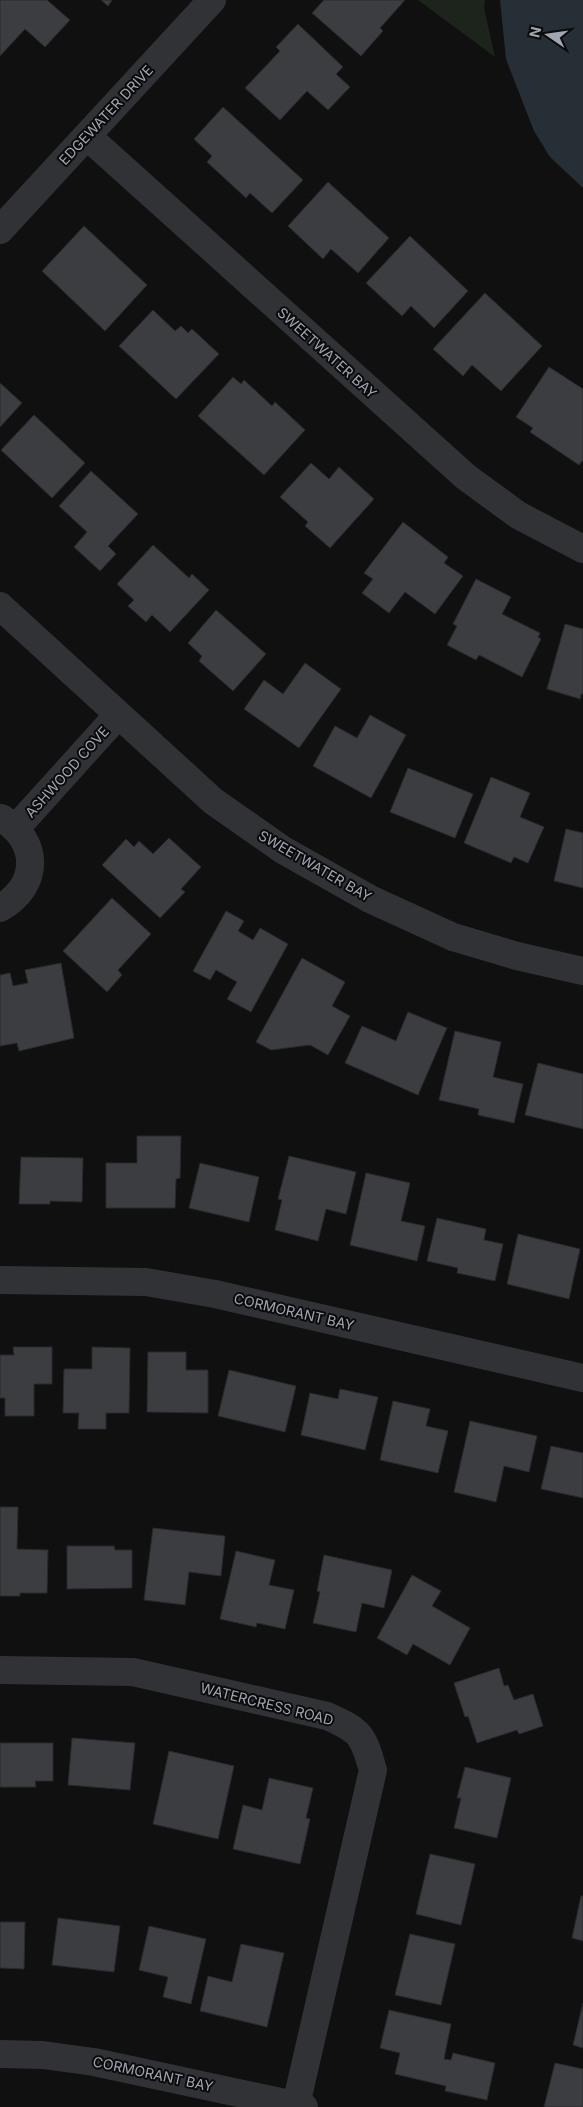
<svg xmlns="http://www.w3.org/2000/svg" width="583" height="2107" viewBox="0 0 583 2107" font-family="Inter,sans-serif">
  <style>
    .green { fill: #1c241c }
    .water { fill: #262f35 }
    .building { fill: #3b3d41; stroke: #292a2d }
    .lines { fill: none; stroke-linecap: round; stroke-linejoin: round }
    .minor { stroke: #303236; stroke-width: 28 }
    .labels { text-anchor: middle; stroke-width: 4; stroke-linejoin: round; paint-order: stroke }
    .street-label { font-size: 14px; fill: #a0a7b3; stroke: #0b0b0c }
  </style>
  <rect width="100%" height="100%" fill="#101011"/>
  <path class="green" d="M418,0h67l-1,8 11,49z"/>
  <path class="water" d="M500,0h83v188l-33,-31 -16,-26 -28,-72z"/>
  <path class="building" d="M0,0h47l23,20 -25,27 -20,-18 -25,27z
    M101,0h11l-4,6z
    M324,0h81l-25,28 3,3 -22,25 -49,-43z
    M298,24l45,43 -7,7 14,13 -22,23 -21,-19 -27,29 -35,-32 35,-37 -4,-4z
    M223,107l80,73 -31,33 -22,-20 -4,5 -39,-36 5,-6 -18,-17z
    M328,182l61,56 -31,35 -27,-24 -8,10 -35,-33z
    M84,226l63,59 -42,46 -63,-60z
    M410,236l58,55 -34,37 -23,-22 -9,10 -36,-33z
    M485,293l57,53 -41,45 -29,-26 -9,11 -30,-27z
    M153,310l22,21 6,-5 7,7 4,-4 27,25 -43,45 -57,-53z
    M549,367l34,22v71l-4,5 -49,-33 3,-4 -17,-11z
    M233,377l8,7 3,-4 28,26 3,-4 30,28 -41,45 -66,-59z
    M0,383l22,20 -22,24z
    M34,415l51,48 -33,35 -51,-48z
    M311,463l18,16 10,-12 35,32 -44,49 -25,-22 3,-4 -28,-25z
    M91,471l47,43 -30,32 8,8 -16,17 -26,-24 13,-15 -28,-26z
    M403,522l45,35 -4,6 19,13 -28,38 -30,-22 -16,21 -27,-20 11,-14 -9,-6z
    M153,545l36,33 3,-4 17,16 -39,42 -18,-17 -6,7 -18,-16 6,-6 -17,-16z
    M476,579l35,18 -9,17 38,19 -2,4 3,2 -19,38 -43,-22 -3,5 -29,-15 10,-19 -4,-2z
    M216,610l50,44 -33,37 -34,-30 3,-5 -14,-13z
    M565,624l18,5v65h-2l-1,5 -33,-10z
    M305,663l36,26 -42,59 -55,-39 20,-29 19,14z
    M370,715l36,20 -35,63 -58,-32 22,-40 22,12z
    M408,768l65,26 -18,44 -65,-26z
    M491,777l39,16 -10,24 24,10 -16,36 -14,-6 -3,6 -47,-20z
    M566,829l17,4v55l-29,-7z
    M169,838l32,29 -20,22 4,3 -25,26 -58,-53 24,-26 8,8 5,-6 14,13z
    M112,898l39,36 -33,36 4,5 -15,17 -44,-41z
    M226,911l18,10 -6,10 15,9 7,-12 28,16 -37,68 -24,-13 10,-17 -21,-12 -6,10 -17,-9z
    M302,958l43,24 -13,24 18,10 -22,39 -18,-10 -39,5 -15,-8z
    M61,963l13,75 -55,13 -2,-8 -17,3v-71l10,-2 3,13 15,-3 -3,-13z
    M408,1012l39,16 -29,67 -73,-32 17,-37 34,15z
    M455,1031l46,11 -8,35 30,7 -9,39 -36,-8 1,-6 -40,-9z
    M538,1063l45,11v55l-58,-14z
    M137,1136h44l-1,42 -4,1 -1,29h-69v-45h31z
    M289,1156l67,16 -10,42 -20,-5 -8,32 -43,-11 7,-30 -4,-1z
    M21,1157l62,1 -1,44 -32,-1v3h-31z
    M200,1163l59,14 -10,45 -60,-14z
    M366,1173l44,10 -9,38 24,5 -8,35 -67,-16z
    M437,1218l49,11 -2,11 19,4 -8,37 -38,-8 1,-5 -31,-7z
    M518,1234l62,15 -11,50 -62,-15z
    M13,1347h39v37h-18v32h-29v-18h-5v-43h14z
    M92,1347l38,1 -1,65h-23v16h-28l1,-16h-16l1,-44h28z
    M148,1352h38v18h22v43l-61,-1z
    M229,1370l67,16 -11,46 -67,-16z
    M340,1389l38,8 -13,53 -64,-15 9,-42 28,6z
    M393,1401l37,8 -4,17 22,5 -10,42 -58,-13z
    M470,1421l67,15 -8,36 -25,-6 -8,36 -42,-10z
    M551,1446l32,7v45l-42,-9z
    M0,1507h18l-1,42 31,1 -1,43h-27v3h-20z
    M153,1528l72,8 -4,40 -32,-4 -4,33 -41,-5z
    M67,1546h47l1,4h17v38l-65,1z
    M236,1551l39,9 -6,25 25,5 -9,39 -28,-6 -1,4 -36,-8z
    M324,1555l68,15 -8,38 -22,-5 -6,29 -43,-9 7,-31 -3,-1z
    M412,1575l29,16 -9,15 38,22 -20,37 -37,-21 -6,11 -30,-17z
    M499,1668l5,18 4,-1 6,15 19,-6 10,32 -24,8 -2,-4 -40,13 -9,-27 -3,1 -11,-34z
    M72,1738l63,5 -5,47 -62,-5z
    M0,1743h53v38h-18l1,6h-36z
    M169,1751l65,15 -16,73 -65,-15z
    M465,1767l46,11 -14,60 -43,-10 7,-30h-4z
    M269,1778l44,10 -7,30 4,1 -10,45 -67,-15 10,-44 19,5z
    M430,1854l45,10 -14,61 -45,-11z
    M581,1896h2v45l-11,-3z
    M58,1918l62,8 -6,46 -62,-7z
    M0,1922h25l-1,47 -24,-1z
    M149,1926l57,13 -15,65 -28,-7 5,-20 -29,-7z
    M410,1934l45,10 -14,61 -46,-10z
    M241,1944l43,9 -17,74 -67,-16 8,-35 24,6z
    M583,2003v45l-10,-3z
    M389,2010l62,14 -7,35 7,1 2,-7 42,10 -8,37 -42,-9 1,-5 -51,-12 5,-21 -20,-5z
    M555,2063l28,6v38h-39z"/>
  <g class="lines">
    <path class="minor" d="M87,136l379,341 52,38 65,34
      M0,230l212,-230
      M0,606l213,195 70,49 87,49 83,38 64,19 66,15
      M16,828l102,-113
      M0,908c39,-21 41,-67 1,-90
      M0,1280l146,2 69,12 368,84
      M0,1670l133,2 194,44c34,15 36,19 46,54l-77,335
      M0,2054l43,1 51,7 210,45"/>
  </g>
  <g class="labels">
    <g class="street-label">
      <text transform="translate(106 115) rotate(-47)" y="5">EDGEWATER DRIVE</text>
      <text transform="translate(327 353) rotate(42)" y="5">SWEETWATER BAY</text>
      <text transform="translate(67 772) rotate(-48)" y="5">ASHWOOD COVE</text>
      <text transform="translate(315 866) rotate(30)" y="5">SWEETWATER BAY</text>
      <text transform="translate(294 1312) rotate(13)" y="5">CORMORANT BAY</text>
      <text transform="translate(267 1704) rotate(14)" y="5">WATERCRESS ROAD</text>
      <text transform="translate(153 2074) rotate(12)" y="5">CORMORANT BAY</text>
    </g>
  </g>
  <g transform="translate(548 35) rotate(283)" stroke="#0b0b0c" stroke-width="4" paint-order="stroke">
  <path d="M0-4L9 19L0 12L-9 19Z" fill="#a0a7b3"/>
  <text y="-8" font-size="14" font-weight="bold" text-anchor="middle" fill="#a0a7b3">N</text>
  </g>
</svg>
